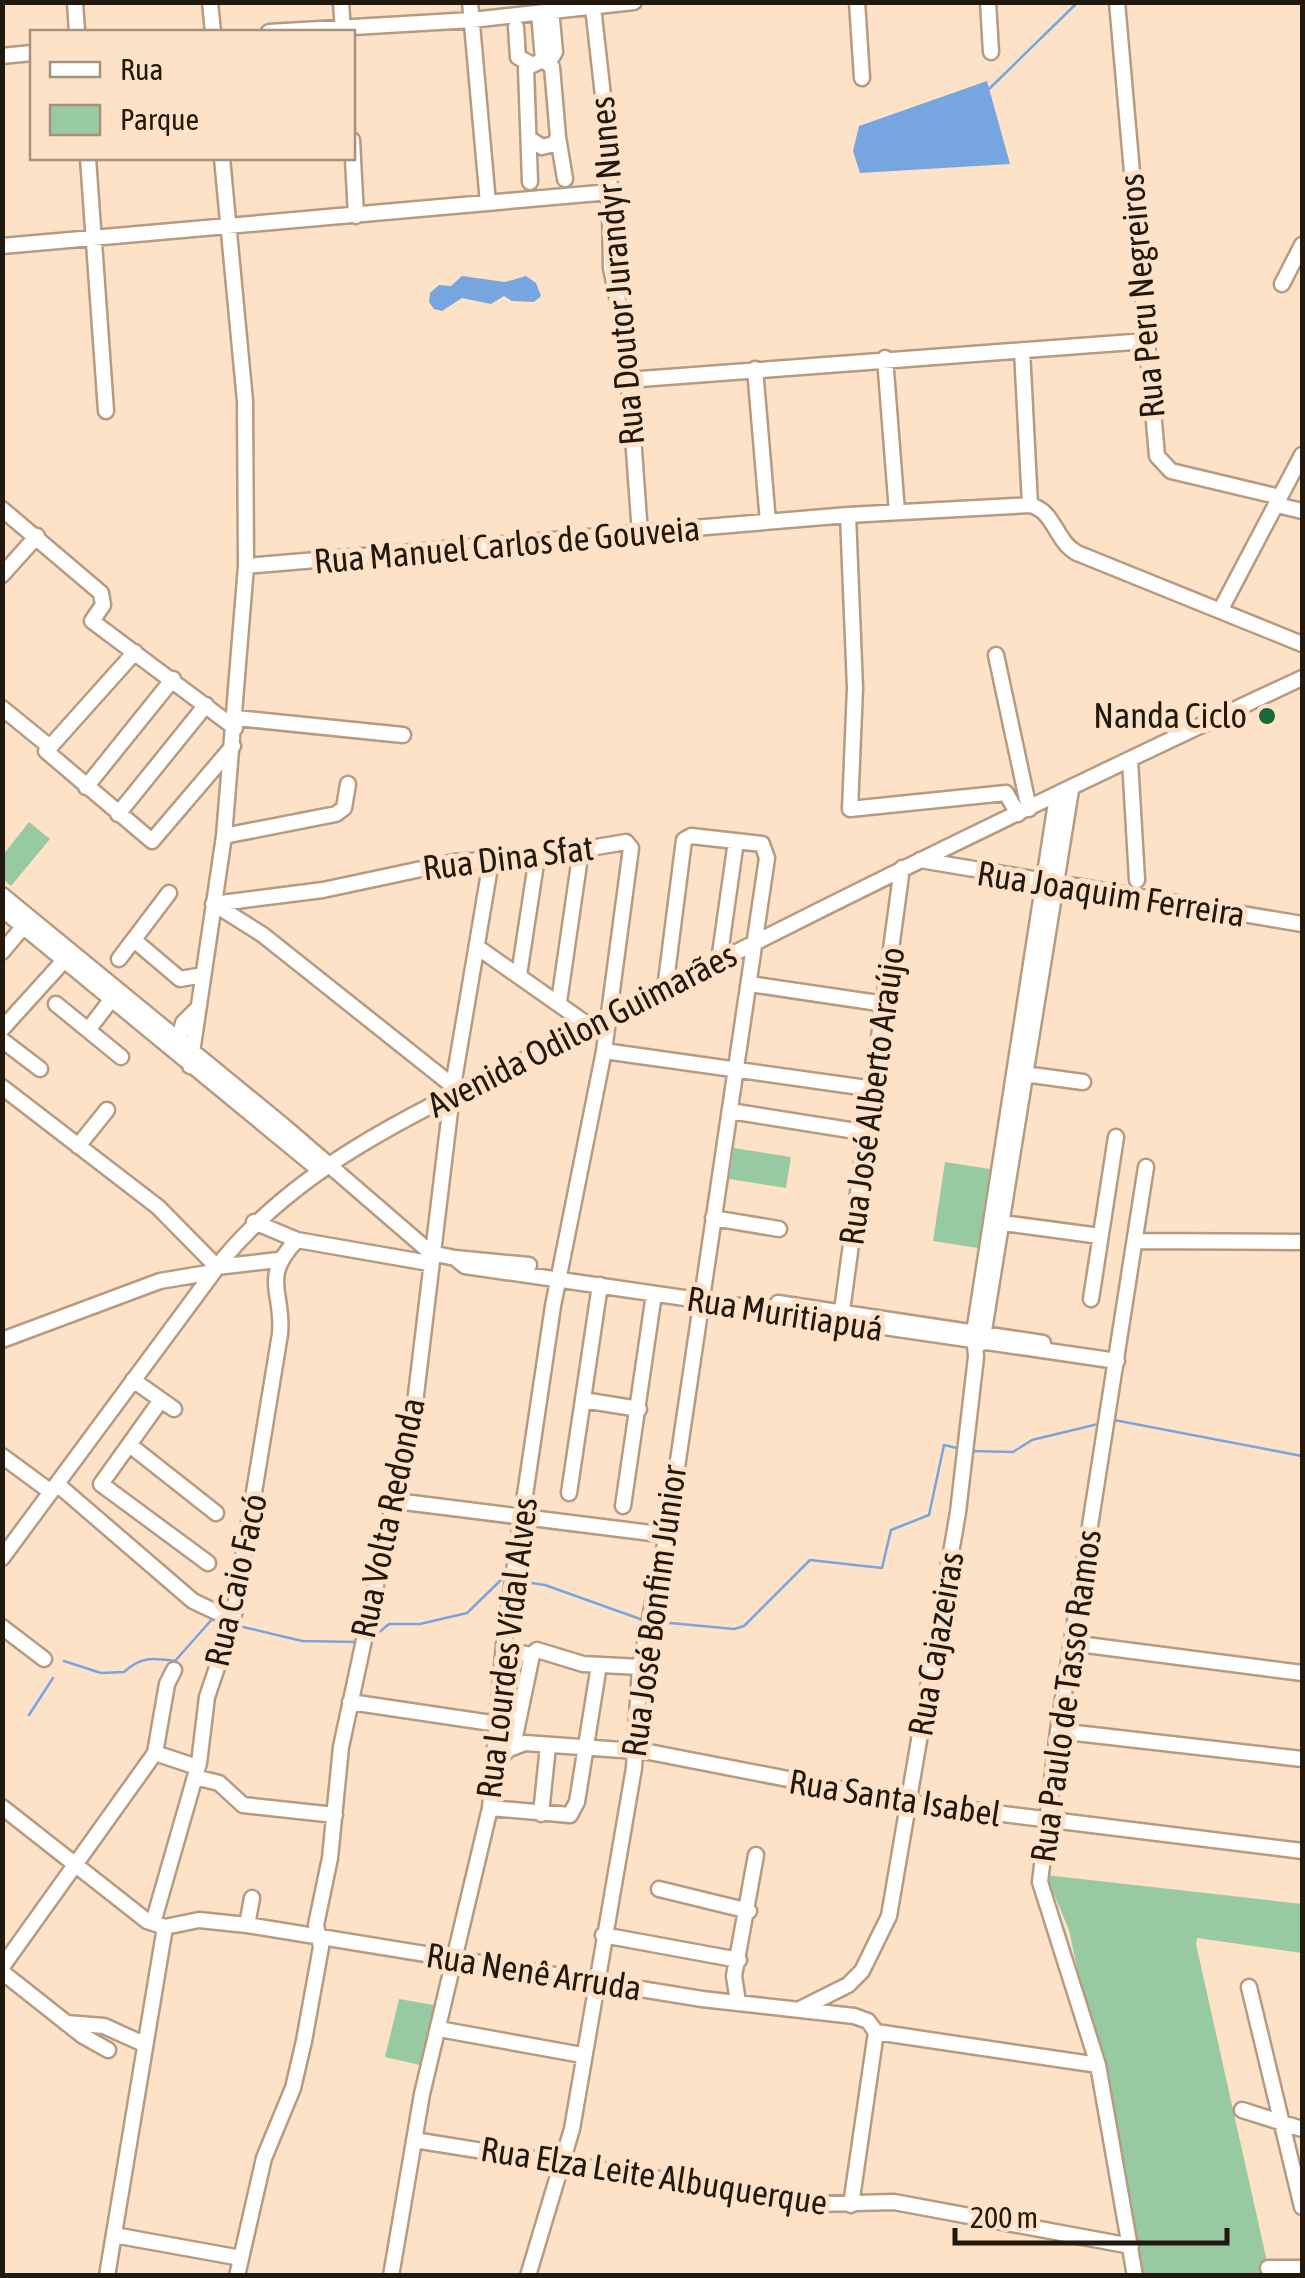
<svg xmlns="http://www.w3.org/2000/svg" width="1305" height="2278" viewBox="0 0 1305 2278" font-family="'Asap Condensed',sans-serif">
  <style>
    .green { fill: #98caa2 }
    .water { fill: #77a5df }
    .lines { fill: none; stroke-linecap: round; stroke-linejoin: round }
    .stream { stroke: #77a5df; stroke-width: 2.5 }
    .minor-casing { stroke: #b59b81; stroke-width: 19 }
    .minor { stroke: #fff; stroke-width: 14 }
    .poi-dot { fill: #1a6837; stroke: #fee2c7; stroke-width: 4 }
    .labels { text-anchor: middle; stroke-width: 10; stroke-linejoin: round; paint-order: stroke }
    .street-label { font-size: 35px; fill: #21180e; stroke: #fee2c7 }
    .poi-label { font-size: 35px; fill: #21180e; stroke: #fee2c7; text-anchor: end }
  </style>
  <rect width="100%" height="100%" fill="#fee2c7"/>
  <path class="green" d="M29,822l21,17 -39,47 -8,-7v-24z
    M734,1148l57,9 -5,31 -57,-9z
    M945,1162l45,7 -12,79 -45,-7z
    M1046,1875l256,29v49l-105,-15 -1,6 74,331h-128l-73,-345z
    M399,1999l41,7 -16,60 -39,-9z"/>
  <path class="water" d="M987,81l23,83 -150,9 -7,-22 6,-25z
    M462,276l43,6 21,-6 10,7 5,13 -7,6 -22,-1 -8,-5 -13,8 -29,-6 -20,13 -8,-2 -5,-7 1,-9 9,-8 12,1z"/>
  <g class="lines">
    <path class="stream" d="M989,89l89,-87
      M1114,1420l188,36
      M971,1451l42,1 19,-12 66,-16
      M518,1581l27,4 98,35
      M660,1622l74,7 10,-3 66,-66 72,8 9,-38 38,-15 15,-70 13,3
      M239,1626l63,15 55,1
      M371,1639l18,-15h31l47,-11 35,-34 5,1
      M64,1661l37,12 23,-1c17,-16 29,-14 51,-11l39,-44
      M29,1715l24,-37"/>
    <defs>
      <path id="minor" d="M75,2l2,30
        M210,2l3,30
        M341,2l2,30
        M470,2l18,201
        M857,2l5,76
        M988,2l3,50
        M1117,2l40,454 14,15 109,26
        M593,7l16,142 2,119 15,71 14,195
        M539,13l4,47
        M516,27l2,30 11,6
        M269,32l203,-12 162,-18
        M2,56l30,-3
        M549,62l6,-10 -3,-32
        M558,137l7,42
        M530,139l12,8 12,-3 4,-7 -6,-70 -9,-7 -17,8 4,114
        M352,140l4,76
        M88,158l18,253
        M2,246l608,-54
        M1282,284l20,-39
        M1022,350l8,155
        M885,358l12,154
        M755,369l13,153
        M627,380l519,-39
        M1277,505l25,6
        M2,509l99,84 2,12 -11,16 143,107
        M848,515l7,173 -5,121 156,-16 12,21
        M246,566l602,-51 182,-10c25,6 25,36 47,48l225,91
        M2,575l35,-39
        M1221,609l81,-154
        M996,655l33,154
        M2,708l48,39 -4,4 106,90 81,-95
        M236,718l167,17
        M50,747l85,-95
        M1130,760l7,120
        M86,787l87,-108
        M118,814l88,-109
        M224,836l112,-22 8,-6 4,-24
        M920,860l382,64
        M2,895l283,232 146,126 24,5 10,8 652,95
        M213,904l110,-14 131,-28 83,-5 89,-15 5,6 -27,203 -51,255 -31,209 -18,129 -14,164 -68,286 -31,182
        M214,904l49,31 190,151
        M2,909l316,260
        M134,940l46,39 23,-4
        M480,949l111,78
        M2,952l21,-25
        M119,959l50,-66
        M719,961l17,-120
        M519,975l18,-118
        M750,984l135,20
        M559,1002l22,-152
        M56,1004l65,53
        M2,1029l67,-74
        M88,1030l23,-30
        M2,1040l38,29
        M177,1048l6,-25 16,-16
        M604,1051l270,38
        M190,1066l34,-230 22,-270 -1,-165 -23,-243
        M1024,1074l59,8
        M2,1087l156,120 59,60 61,-7
        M730,1111l126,20
        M78,1146l29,-36
        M713,1218l66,11
        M254,1222l43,18 132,23
        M996,1222l104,14
        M1135,1241l167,1
        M455,1258l74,7
        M1091,1299l25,-162
        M778,1303l265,40
        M841,1318l61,-450
        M2,1340l158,-59 53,-9
        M982,1343l89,-553
        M133,1380l41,29
        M161,1400l-60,84 107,79
        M583,1400l56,9
        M131,1446l85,67
        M2,1456l49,36
        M57,1484l136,117 40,19
        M569,1493l31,-208
        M396,1501l271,34
        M623,1506l31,-212
        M2,1558l222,-300c96,-114 240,-165 370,-233 233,-121 470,-236 708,-347
        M2,1627l42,32
        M1071,1643l231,30
        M505,1651l27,4 5,-5 46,14 57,3
        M350,1702l148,22
        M1058,1731l244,28
        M513,1746l19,-91
        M155,1753l42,14
        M497,1761l12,-12 16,-6 124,9 257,50 396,49
        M195,1777l24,6 24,22 92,10
        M2,1807l145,114 18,6 34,-7 48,5 455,74 152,17 14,5 8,11 222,33
        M490,1808l80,7 7,-13 22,-137
        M541,1814l7,-68
        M659,1889l90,22
        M153,1923l46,-160 8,-66 26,-77 47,-286c4,-42 -20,-56 17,-94
        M247,1925l5,-27
        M603,1935l136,25
        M2,1967l153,-214 12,-69 7,-14
        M2,1972l81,64 25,14
        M1249,1987l53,220
        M738,2002l-4,-26 22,-121
        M802,2008l46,-23 14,-14 27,-55 69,-404 18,-155 -2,-24 83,-537
        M66,2023l38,3 40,18
        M439,2029l143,26
        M1242,2110l60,19
        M414,2140l402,64 78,-2 237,44
        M851,2205l25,-173
        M114,2235l127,23
        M1268,2268h34
        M107,2276l58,-349
        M237,2276l27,-118 29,-70 11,-47 17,-94 -5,-22 14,-67 11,-111 74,-344 38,-317 38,-225
        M528,2276l44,-147 62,-361 6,-101 27,-132 100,-677 -5,-14 -71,-8 -7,4 -19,149
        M1135,2276l-37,-211 -58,-183 18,-151 88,-564"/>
    </defs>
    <use href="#minor" class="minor-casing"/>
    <use href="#minor" class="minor"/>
  </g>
  <circle class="poi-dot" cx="1267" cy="716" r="10"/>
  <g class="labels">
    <g class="street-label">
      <text transform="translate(617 271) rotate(-95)" y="12">Rua Doutor Jurandyr Nunes</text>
      <text transform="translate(1142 296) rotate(-95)" y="12">Rua Peru Negreiros</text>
      <text transform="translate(507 545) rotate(-5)" y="12">Rua Manuel Carlos de Gouveia</text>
      <text transform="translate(508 858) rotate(-7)" y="12">Rua Dina Sfat</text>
      <text transform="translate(1111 894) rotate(9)" y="12">Rua Joaquim Ferreira</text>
      <text transform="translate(582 1030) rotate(-27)" y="12">Avenida Odilon Guimarães</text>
      <text transform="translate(872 1096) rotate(-82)" y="12">Rua José Alberto Araújo</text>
      <text transform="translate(785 1314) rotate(9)" y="12">Rua Muritiapuá</text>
      <text transform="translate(388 1518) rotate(-78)" y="12">Rua Volta Redonda</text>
      <text transform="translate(236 1580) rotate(-77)" y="12">Rua Caio Facó</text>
      <text transform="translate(654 1611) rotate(-82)" y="12">Rua José Bonfim Júnior</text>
      <text transform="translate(936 1644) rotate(-80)" y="12">Rua Cajazeiras</text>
      <text transform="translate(507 1648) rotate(-83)" y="12">Rua Lourdes Vídal Alves</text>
      <text transform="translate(1066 1696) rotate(-82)" y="12">Rua Paulo de Tasso Ramos</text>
      <text transform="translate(895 1798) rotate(9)" y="12">Rua Santa Isabel</text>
      <text transform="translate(534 1972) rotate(9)" y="12">Rua Nenê Arruda</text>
      <text transform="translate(654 2176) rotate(9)" y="12">Rua Elza Leite Albuquerque</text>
    </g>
    <g class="poi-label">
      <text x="1247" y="728">Nanda Ciclo</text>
    </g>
  </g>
  <rect width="1305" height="2278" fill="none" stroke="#21180e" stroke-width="10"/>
  <rect x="30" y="30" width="325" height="130" fill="#fee2c7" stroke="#a6917d" stroke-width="2.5"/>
  <rect x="50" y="62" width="50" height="15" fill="#ffffff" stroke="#a6917d" stroke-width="2.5"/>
  <text x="120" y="80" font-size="30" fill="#21180e">Rua</text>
  <rect x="50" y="105" width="50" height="30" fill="#98caa2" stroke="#a6917d" stroke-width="2.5"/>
  <text x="120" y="130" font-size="30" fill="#21180e">Parque</text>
  <path d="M955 2228v15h272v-15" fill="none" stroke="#21180e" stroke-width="5"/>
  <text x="970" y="2228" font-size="30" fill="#21180e" stroke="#fee2c7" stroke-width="8" paint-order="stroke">200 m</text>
</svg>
